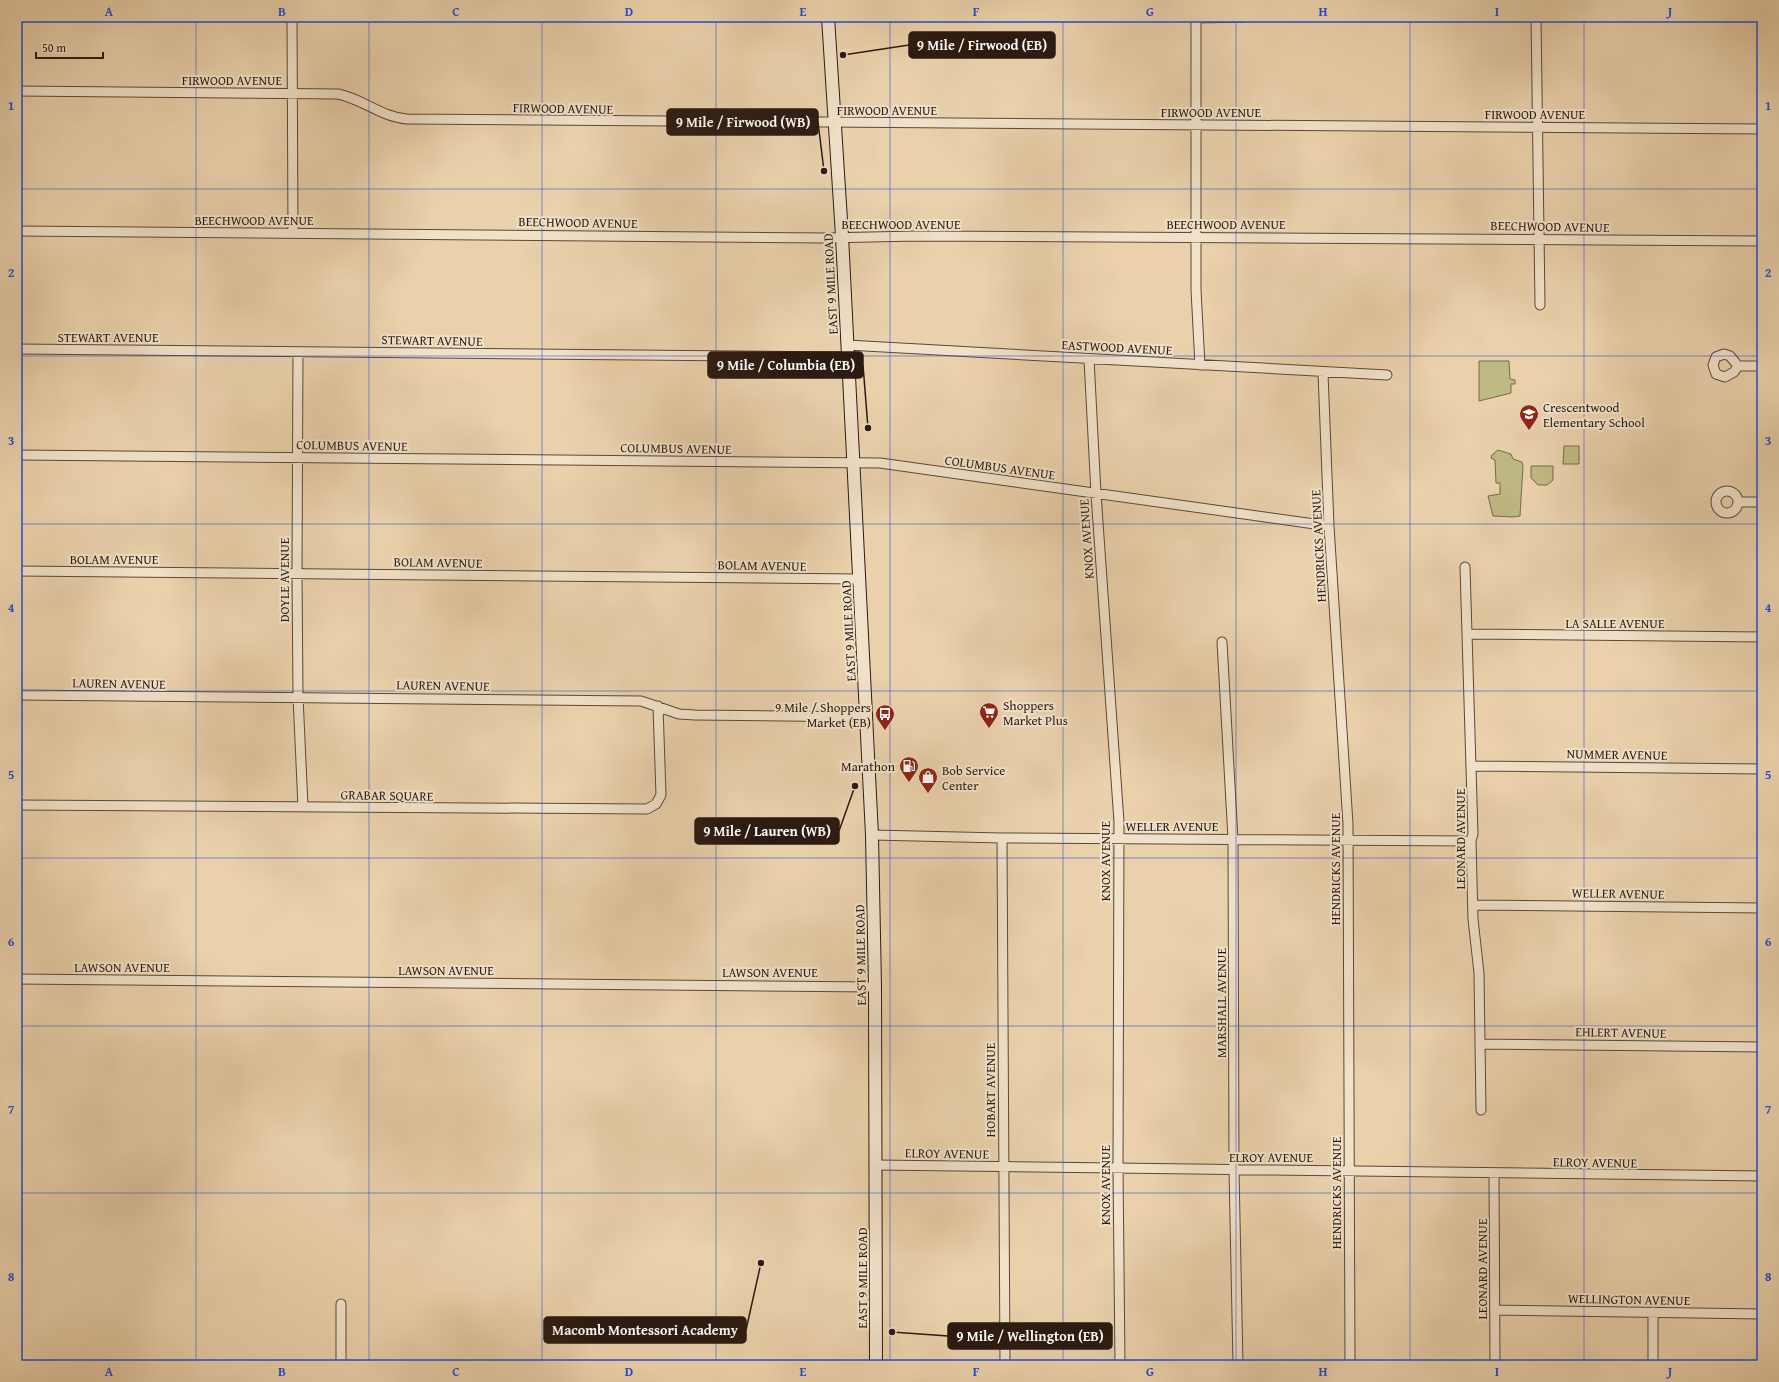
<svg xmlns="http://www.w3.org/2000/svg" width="1779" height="1382" viewBox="0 0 1779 1382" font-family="'Gentium Book Plus',serif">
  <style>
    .green { fill: #bfb984; stroke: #756a4b }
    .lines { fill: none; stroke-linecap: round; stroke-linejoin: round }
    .minor-casing { stroke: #5b4838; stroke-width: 11 }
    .secondary-casing { stroke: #2b1a12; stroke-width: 14 }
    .minor { stroke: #f1e1c9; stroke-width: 9 }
    .secondary { stroke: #f1e1c9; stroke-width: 12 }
    .grid { fill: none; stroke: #1d4ed8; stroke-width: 1; stroke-opacity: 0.55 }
    .labels { text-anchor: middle; stroke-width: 4; stroke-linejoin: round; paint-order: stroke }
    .street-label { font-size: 13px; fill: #2b1a12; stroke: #f1e1c9 }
    .poi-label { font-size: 13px; fill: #2b1a12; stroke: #f1e1c9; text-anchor: start }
    .leader { fill: none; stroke: #2b1a12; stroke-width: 1.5 }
    .callout-dot { fill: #2b1a12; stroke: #f1e1c9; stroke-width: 1.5 }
    .callout { fill: #2b1a12; stroke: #2b1a12; stroke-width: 1.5 }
    .callout-label { font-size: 14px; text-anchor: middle; font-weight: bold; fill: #fff }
    .neatline { fill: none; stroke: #1d4ed8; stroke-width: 1.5 }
    .grid-label { font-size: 13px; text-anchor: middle; font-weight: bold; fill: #1d4ed8 }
  </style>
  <rect width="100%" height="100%" fill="#ead1ac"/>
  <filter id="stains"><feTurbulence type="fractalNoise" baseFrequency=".005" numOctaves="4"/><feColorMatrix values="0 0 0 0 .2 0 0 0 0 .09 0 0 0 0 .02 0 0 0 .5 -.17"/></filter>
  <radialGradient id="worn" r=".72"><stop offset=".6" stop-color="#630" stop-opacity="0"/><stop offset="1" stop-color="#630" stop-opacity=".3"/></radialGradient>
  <path class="green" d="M1479,361h30l1,18 5,1v4h-4v9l-32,8z
    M1564,446h15v18h-16z
    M1498,450l13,4 2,5 9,3 1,4 -3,50 -7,1 -20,-1 -5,-20 12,-2v-11h-4l-1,-23 -4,-2 1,-3z
    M1531,466h22v14l-6,5h-9l-7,-7z"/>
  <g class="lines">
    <defs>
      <path id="minor" d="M292,17l1,216
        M1196,17v273l4,75
        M1536,17l4,288
        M1196,18l48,-1
        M17,91l321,3c25,5 43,23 69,25l1355,10
        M17,231l809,7 90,-2 846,5
        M847,345l540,30
        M17,349l830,8
        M298,352l-1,221 1,123 5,111
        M1724,354l6,2 8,10 -4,6 -9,5 -9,-3 -3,-9 3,-8z
        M1089,359l7,135 23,328 -1,347 2,196
        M1738,366h24
        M1323,373l6,153 19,298 2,541
        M17,455l863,8 449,63
        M1716 502a11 11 0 1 1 22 0a11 11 0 1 1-22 0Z
        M1739,502h23
        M1465,567l8,267 -2,7 2,78 6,54 2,137
        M17,571l842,8
        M1467,634l295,3
        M1222,642l11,197 1,331 4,195
        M17,695l624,6 38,13 16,1 172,2
        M1472,766l290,3
        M17,805l630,4 9,-5 5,-9 -3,-89
        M872,835l130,3 469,3
        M1002,838l3,527
        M1473,905l289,3
        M17,979l858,8
        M1480,1044l282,3
        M876,1165l886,11
        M1494,1174l1,191
        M1495,1310l267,4
        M1653,1312v53
        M341,1365v-61"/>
      <path id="secondary" d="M828,17l14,219 30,599 3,152 1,378"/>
    </defs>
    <use href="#minor" class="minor-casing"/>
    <use href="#secondary" class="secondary-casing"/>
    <use href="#minor" class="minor"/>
    <use href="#secondary" class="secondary"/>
  </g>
  <path class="grid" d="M196,17v1348M369,17v1348M542,17v1348M716,17v1348M890,17v1348M1063,17v1348M1236,17v1348M1410,17v1348M1584,17v1348M17,189h1745M17,356h1745M17,524h1745M17,691h1745M17,858h1745M17,1026h1745M17,1193h1745"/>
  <defs>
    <symbol id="school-pin" viewBox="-11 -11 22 30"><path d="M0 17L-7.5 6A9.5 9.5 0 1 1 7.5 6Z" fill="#8f2418" stroke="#f1e1c9"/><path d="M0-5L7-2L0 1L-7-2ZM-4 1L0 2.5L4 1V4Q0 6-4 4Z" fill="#fff"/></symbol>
    <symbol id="supermarket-pin" viewBox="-11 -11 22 30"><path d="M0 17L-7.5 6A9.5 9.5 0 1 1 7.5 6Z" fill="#8f2418" stroke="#f1e1c9"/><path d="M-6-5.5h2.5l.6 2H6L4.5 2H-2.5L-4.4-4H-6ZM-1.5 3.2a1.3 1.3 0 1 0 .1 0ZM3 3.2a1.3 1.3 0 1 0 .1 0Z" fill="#fff"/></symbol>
    <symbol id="bus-pin" viewBox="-11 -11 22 30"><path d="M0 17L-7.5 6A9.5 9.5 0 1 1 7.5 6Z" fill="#8f2418" stroke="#f1e1c9"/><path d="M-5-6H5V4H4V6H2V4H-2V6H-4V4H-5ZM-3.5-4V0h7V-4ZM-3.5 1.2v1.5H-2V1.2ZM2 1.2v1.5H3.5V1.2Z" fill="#fff"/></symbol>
    <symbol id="fuel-pin" viewBox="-11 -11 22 30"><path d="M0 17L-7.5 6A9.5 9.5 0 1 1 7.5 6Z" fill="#8f2418" stroke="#f1e1c9"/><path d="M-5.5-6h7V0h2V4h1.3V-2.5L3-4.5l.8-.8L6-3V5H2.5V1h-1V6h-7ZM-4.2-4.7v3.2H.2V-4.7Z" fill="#fff"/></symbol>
    <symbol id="shop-pin" viewBox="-11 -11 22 30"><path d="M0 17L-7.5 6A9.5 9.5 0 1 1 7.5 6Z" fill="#8f2418" stroke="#f1e1c9"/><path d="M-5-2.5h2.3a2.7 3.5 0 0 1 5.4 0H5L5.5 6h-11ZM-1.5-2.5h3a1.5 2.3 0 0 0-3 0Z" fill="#fff"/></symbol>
  </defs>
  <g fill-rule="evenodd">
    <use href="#school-pin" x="1518" y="403" width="22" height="30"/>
    <use href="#supermarket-pin" x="978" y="701" width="22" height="30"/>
    <use href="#bus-pin" x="874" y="703" width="22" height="30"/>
    <use href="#fuel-pin" x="898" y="755" width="22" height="30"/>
    <use href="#shop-pin" x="917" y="766" width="22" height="30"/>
  </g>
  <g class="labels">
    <g class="street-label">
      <text x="232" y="85">FIRWOOD AVENUE</text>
      <text transform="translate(563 108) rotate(1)" y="5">FIRWOOD AVENUE</text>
      <text x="887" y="115">FIRWOOD AVENUE</text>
      <text x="1211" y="117">FIRWOOD AVENUE</text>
      <text x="1535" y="119">FIRWOOD AVENUE</text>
      <text x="254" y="225">BEECHWOOD AVENUE</text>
      <text transform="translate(578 222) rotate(1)" y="5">BEECHWOOD AVENUE</text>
      <text x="901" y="229">BEECHWOOD AVENUE</text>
      <text x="1226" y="229">BEECHWOOD AVENUE</text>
      <text transform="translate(1550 226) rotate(1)" y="5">BEECHWOOD AVENUE</text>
      <text transform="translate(830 284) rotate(-93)" y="5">EAST 9 MILE ROAD</text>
      <text x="108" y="342">STEWART AVENUE</text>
      <text transform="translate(432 340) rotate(1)" y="5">STEWART AVENUE</text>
      <text transform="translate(1117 347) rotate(3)" y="5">EASTWOOD AVENUE</text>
      <text transform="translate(352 445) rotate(1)" y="5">COLUMBUS AVENUE</text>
      <text transform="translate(676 448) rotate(1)" y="5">COLUMBUS AVENUE</text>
      <text transform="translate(1000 467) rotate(8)" y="5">COLUMBUS AVENUE</text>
      <text transform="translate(1086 539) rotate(-94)" y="5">KNOX AVENUE</text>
      <text transform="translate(1318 546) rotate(-93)" y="5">HENDRICKS AVENUE</text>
      <text x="114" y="564">BOLAM AVENUE</text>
      <text transform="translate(438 562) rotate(1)" y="5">BOLAM AVENUE</text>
      <text transform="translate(762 565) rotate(1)" y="5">BOLAM AVENUE</text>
      <text transform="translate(284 580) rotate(-90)" y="5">DOYLE AVENUE</text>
      <text x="1615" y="628">LA SALLE AVENUE</text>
      <text transform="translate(848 631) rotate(-93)" y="5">EAST 9 MILE ROAD</text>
      <text transform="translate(119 683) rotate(1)" y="5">LAUREN AVENUE</text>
      <text transform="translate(443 685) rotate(1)" y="5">LAUREN AVENUE</text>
      <text transform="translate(1617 754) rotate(1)" y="5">NUMMER AVENUE</text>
      <text transform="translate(387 795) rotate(1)" y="5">GRABAR SQUARE</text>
      <text x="1172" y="831">WELLER AVENUE</text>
      <text transform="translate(1460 839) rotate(-90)" y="5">LEONARD AVENUE</text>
      <text transform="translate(1105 861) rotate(-90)" y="5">KNOX AVENUE</text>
      <text transform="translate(1335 869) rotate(-90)" y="5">HENDRICKS AVENUE</text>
      <text transform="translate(1618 893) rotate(1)" y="5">WELLER AVENUE</text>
      <text transform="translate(860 955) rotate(-91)" y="5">EAST 9 MILE ROAD</text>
      <text x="122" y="972">LAWSON AVENUE</text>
      <text x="446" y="975">LAWSON AVENUE</text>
      <text x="770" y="977">LAWSON AVENUE</text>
      <text transform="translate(1221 1003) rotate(-90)" y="5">MARSHALL AVENUE</text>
      <text transform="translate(1621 1032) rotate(1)" y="5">EHLERT AVENUE</text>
      <text transform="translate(990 1090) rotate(-90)" y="5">HOBART AVENUE</text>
      <text transform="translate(947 1153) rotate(1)" y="5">ELROY AVENUE</text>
      <text x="1271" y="1162">ELROY AVENUE</text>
      <text transform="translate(1595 1162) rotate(1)" y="5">ELROY AVENUE</text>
      <text transform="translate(1105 1185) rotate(-90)" y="5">KNOX AVENUE</text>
      <text transform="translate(1336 1193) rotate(-90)" y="5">HENDRICKS AVENUE</text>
      <text transform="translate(1482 1269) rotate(-90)" y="5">LEONARD AVENUE</text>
      <text transform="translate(862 1278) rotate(-90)" y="5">EAST 9 MILE ROAD</text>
      <text transform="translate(1629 1299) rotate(1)" y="5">WELLINGTON AVENUE</text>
    </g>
    <g class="poi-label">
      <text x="1543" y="412">Crescentwood<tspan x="1543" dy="15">Elementary School</tspan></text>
      <text x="1003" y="710">Shoppers<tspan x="1003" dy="15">Market Plus</tspan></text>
      <text x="871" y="712" text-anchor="end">9 Mile / Shoppers<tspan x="871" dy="15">Market (EB)</tspan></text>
      <text x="895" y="771" text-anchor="end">Marathon</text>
      <text x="942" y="775">Bob Service<tspan x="942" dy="15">Center</tspan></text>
    </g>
  </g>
  <path class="leader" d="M843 55L909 45M824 171L818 122M868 428L863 365M855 786L839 831M761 1263L746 1330M892 1332L948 1336"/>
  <g class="callout-dot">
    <circle cx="843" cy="55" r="4"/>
    <circle cx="824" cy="171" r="4"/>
    <circle cx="868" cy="428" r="4"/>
    <circle cx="855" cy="786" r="4"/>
    <circle cx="761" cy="1263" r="4"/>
    <circle cx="892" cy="1332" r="4"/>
  </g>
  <g class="callout">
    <rect x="909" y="32" width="146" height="26" rx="4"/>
    <rect x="667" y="109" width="151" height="26" rx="4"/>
    <rect x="708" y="352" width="155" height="26" rx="4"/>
    <rect x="695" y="818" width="144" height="26" rx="4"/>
    <rect x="544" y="1317" width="202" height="26" rx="4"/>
    <rect x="948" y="1323" width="164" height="26" rx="4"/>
  </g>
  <g class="callout-label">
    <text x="982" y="50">9 Mile / Firwood (EB)</text>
    <text x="743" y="127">9 Mile / Firwood (WB)</text>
    <text x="786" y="370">9 Mile / Columbia (EB)</text>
    <text x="767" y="836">9 Mile / Lauren (WB)</text>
    <text x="645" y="1335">Macomb Montessori Academy</text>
    <text x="1030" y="1341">9 Mile / Wellington (EB)</text>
  </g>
  <rect width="1779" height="1382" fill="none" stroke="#ead1ac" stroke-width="44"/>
  <path d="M36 52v6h67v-6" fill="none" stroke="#2b1a12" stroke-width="2"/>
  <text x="42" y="52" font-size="12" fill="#2b1a12" stroke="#f1e1c9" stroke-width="3" paint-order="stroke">50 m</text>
  <rect x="22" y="22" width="1735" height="1338" class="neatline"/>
  <g class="grid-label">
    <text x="109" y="16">A</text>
    <text x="282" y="16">B</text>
    <text x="456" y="16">C</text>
    <text x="629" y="16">D</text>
    <text x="803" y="16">E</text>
    <text x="976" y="16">F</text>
    <text x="1150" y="16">G</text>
    <text x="1323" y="16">H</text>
    <text x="1497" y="16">I</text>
    <text x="1670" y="16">J</text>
    <text x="11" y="110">1</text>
    <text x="1768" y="110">1</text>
    <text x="11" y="277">2</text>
    <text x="1768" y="277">2</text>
    <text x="11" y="445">3</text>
    <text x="1768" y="445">3</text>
    <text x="11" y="612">4</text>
    <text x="1768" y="612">4</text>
    <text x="11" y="779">5</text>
    <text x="1768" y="779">5</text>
    <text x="11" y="946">6</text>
    <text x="1768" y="946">6</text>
    <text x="11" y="1114">7</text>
    <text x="1768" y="1114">7</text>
    <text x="11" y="1281">8</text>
    <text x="1768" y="1281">8</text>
    <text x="109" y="1376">A</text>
    <text x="282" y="1376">B</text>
    <text x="456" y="1376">C</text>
    <text x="629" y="1376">D</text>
    <text x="803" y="1376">E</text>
    <text x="976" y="1376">F</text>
    <text x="1150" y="1376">G</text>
    <text x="1323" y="1376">H</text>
    <text x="1497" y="1376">I</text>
    <text x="1670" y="1376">J</text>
  </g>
  <rect width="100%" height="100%" filter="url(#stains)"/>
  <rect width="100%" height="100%" fill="url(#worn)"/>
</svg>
